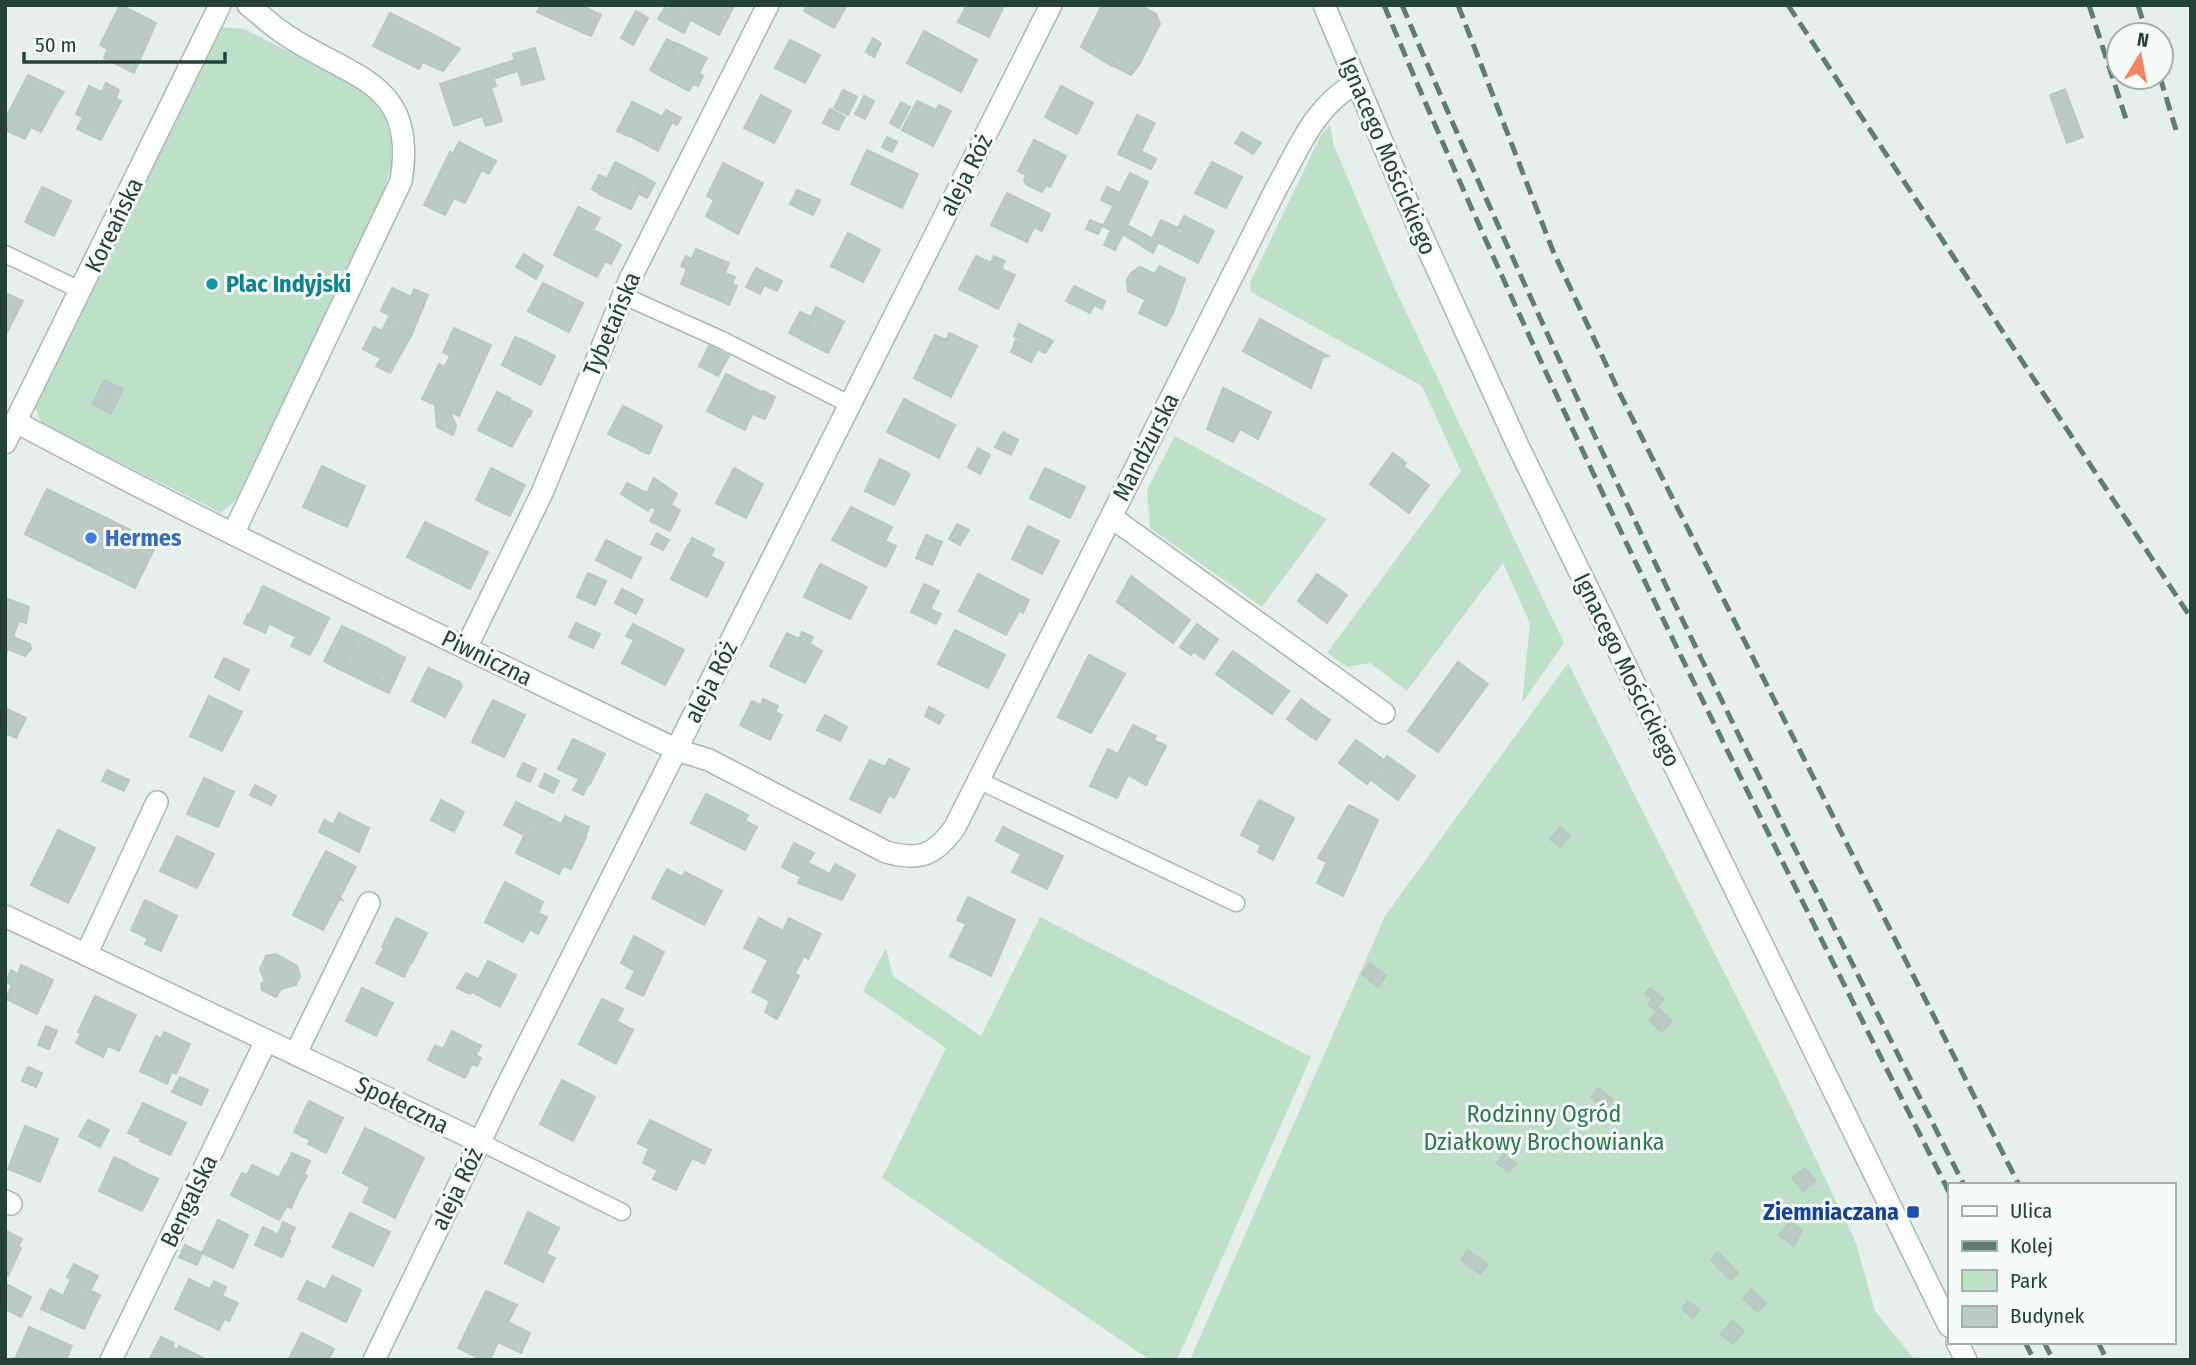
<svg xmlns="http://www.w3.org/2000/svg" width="2196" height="1365" viewBox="0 0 2196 1365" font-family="'Fira Sans Condensed',sans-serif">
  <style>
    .green { fill: #bfe0c8 }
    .building { fill: #bbcac4; stroke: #b8c9c2; stroke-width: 2 }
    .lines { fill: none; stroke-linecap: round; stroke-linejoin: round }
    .service-casing { stroke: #a8b8b2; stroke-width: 19 }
    .minor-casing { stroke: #a8b8b2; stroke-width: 24 }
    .tertiary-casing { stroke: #a8b8b2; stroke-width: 24 }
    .service { stroke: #fff; stroke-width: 16 }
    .minor { stroke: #fff; stroke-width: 21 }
    .tertiary { stroke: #fff; stroke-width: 21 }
    .rail { stroke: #5f7d75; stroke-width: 5; stroke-dasharray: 14 7; stroke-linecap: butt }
    .culture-dot { fill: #0f9aa8; stroke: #f7fbf9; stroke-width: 2.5 }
    .shop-dot { fill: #3f7fe0; stroke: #f7fbf9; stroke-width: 2.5 }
    .transit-dot { fill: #1a4fb4; stroke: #f7fbf9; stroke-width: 2.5 }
    .labels { text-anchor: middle; stroke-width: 6; stroke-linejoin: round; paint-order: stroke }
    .street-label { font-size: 24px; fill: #24423a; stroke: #f7fbf9 }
    .culture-label { font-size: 24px; font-weight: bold; fill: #0d838f; stroke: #f7fbf9; text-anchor: start }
    .shop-label { font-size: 24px; font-weight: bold; fill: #366cbe; stroke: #f7fbf9; text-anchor: start }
    .park-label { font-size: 24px; fill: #2d7a4b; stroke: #f7fbf9 }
    .transit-label { font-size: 24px; font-weight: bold; fill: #164399; stroke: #f7fbf9; text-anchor: end }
  </style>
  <rect width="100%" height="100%" fill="#e6efeb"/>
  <path class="green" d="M222,27l22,2 125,63 17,27 9,36 -17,53 -143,293 -14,12 -179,-89 -7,-16z
    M1330,124l4,22 61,143 169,354 -42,60 8,-80 -27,-60 -96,128 -37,-28 -23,4 -20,-14 134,-182 -39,-85 -171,-94 -1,-9 70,-146z
    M1175,436l152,83 -65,88 -112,-79 -3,-38z
    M1568,663l203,402 85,178 19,68 40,49h-725l195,-444z
    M1040,917l271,140 -134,303h-27l-268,-182 64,-130 -83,-57 23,-43 7,28 88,60z"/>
  <path class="building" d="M120,5l36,18 -22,50 -30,-15 4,-9 -8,-4z
    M541,5h39l21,10 -10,21 -54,-24z
    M672,5h60l2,1 -15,29 -49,-26z
    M807,5h40l-13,23 -30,-17z
    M967,5l37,1 -15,31 -31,-15z
    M1102,5h37l17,9 4,10 -20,39 -21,-11 -7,14 -31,-19z
    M665,7l25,14 -6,12 -26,-14z
    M636,11l12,7 -15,27 -12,-7z
    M390,13l46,23 -17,33 -46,-23z
    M924,31l53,29 -16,32 -54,-29z
    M436,36l24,13 -17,22 -20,-9z
    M873,38l8,5 -7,14 -8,-5z
    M667,39l9,5 -17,31 -9,-5z
    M790,40l30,15 -15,28 -30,-15z
    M676,43l31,15 -8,15 4,3 -5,10 -5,-2 -4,7 -30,-16z
    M535,48l9,31 -22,6 -4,-14 -25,8 -3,-11 25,-8 -2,-6z
    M1119,52l21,11 -9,12 -19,-10z
    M490,68l6,18 -5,2 11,33 -16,5 -4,-10 -28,10 -14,-42z
    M28,75l36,17 -9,14 -5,-3 3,-5 -29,-15z
    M24,83l29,15 -3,5 5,3 -14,26 -34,-17z
    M106,83l13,7 -3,8 -14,-6z
    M89,86l32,15 -14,27 -31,-14z
    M1061,86l32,17 -16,31 -32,-17z
    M2065,89l18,48 -16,6 -17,-48z
    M843,90l14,7 -9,18 -14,-7z
    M761,95l30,16 -17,32 -30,-15z
    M864,96l10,5 -9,18 -10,-5z
    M917,101l19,9 3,-5 12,6 -18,35 -31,-16z
    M632,102l11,5 -15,29 -11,-5z
    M901,102l9,5 -11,21 -9,-5z
    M643,107l29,15 -14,29 -30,-16z
    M830,109l15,8 -7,13 -15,-7z
    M666,110l15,8 -4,7 -15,-8z
    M8,115l23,12 -6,12 -20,-9z
    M1137,115l18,8 -14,28 15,8 -5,10 -33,-15z
    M83,117l24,11 -6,12 -24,-11z
    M1242,132l19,11 -8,11 -18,-11z
    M887,137l10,5 -5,10 -10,-5z
    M1034,140l32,16 -16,31 -32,-16z
    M459,142l37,19 -7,13 -36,-20z
    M867,150l51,24 -16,34 -51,-24z
    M450,152l32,17 -17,34 -11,-5 -9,17 -21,-10z
    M615,162l31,16 -15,31 -32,-15z
    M1212,162l30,15 -16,31 -31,-15z
    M723,163l40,20 -25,51 -32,-18 8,-16 -7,-4z
    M1130,173l18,9 -26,54 -19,-10z
    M599,175l8,4 -8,14 -7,-4z
    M1026,175l20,10 -4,7 -15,-7 -3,-4z
    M645,178l10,5 -8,15 -9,-5z
    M42,187l29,14 -17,35 -29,-14z
    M1107,187l13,6 -6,13 -13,-6z
    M797,190l23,10 -7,15 -23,-11z
    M1007,193l43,21 -8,17 -8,-4 -7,15 -36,-17z
    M578,207l22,11 -6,11 -21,-11z
    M1184,216l30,15 -16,32 -46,-24 9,-19 17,8z
    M572,219l43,22 -18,36 -43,-22z
    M1090,220l12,5 -4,9 -12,-5z
    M1129,226l29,16 -5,11 -29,-18z
    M1111,230l11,6 -7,14 -11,-5z
    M848,233l32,17 -17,32 -32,-16z
    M615,241l6,4 -10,19 -6,-3z
    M696,249l33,14 -15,35 -33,-14 6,-15 -6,-3 5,-10 6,3z
    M524,254l19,12 -7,13 -20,-12z
    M976,256l15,7 3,-7 11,5 -4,8 14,6 -17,34 -39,-20z
    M1159,266l26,13 -12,34 -45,-22 -1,-11 4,-7 9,-6 15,7z
    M756,268l26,13 -5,10 -13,-6 -4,9 -14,-7z
    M725,273l10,4 -3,7 5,2 -8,19 -15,-7z
    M543,283l8,4 -14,29 -9,-5z
    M1074,286l31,15 -3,8 -8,-4 -4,8 -24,-12z
    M551,287l32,16 -14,29 -32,-16z
    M392,288l19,9 3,-8 14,6 -17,41 -25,-13 4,-8 -9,-4v-1z
    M5,293l18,8 -18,35z
    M1145,300l28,13 -7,13 -27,-13z
    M816,307l28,15 -16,31 -28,-14z
    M800,312l11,5 -11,21 -11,-5z
    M1260,319l68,37 -5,1 -12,31 -68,-37z
    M386,323l25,13 -21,37 -14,-7 5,-8 -18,-9 11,-22 8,4z
    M1019,324l34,17 -8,12 -31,-17z
    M454,328l37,17 -32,71 -37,-17 17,-35 6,3 5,-11 -7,-4z
    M949,333l28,13 -26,51 -37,-19 21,-43 11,5z
    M515,337l10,4 -13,29 -10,-5z
    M1016,340l21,11 -6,11 -20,-10z
    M525,341l30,15 -14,29 -30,-15z
    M709,346l20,10 -11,20 -19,-10z
    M726,374l36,18 -17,38 -38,-19z
    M104,380l19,9 -12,25 -19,-10z
    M1223,388l48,24 -13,27 -18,-10 -7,13 -26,-13z
    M763,391l12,6 -10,22 -12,-5z
    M497,392l13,6 -3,6 22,11 -17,32 -34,-17z
    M904,399l51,26 -16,33 -52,-26z
    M510,400l22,11 -2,5 -22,-11z
    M435,405l15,7 6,14 -3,9 -16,-8z
    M623,406l30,15 -14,28 -31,-15z
    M653,421l9,5 -13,28 -10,-4z
    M1003,432l15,8 -7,15 -16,-8z
    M978,448l12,7 -10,19 -12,-7z
    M1393,453l13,10 -3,3 26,19 -20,28 -39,-29z
    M880,459l30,15 -16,31 -29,-14z
    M322,466l22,11 -19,40 -22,-10z
    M491,468l34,17 -15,31 -34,-16z
    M734,468l29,16 -17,34 -30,-15z
    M1045,468l40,19 -15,31 -40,-20z
    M344,477l21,9 -18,41 -22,-10z
    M654,478l23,16 -6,11 9,5 -10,21 -20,-10 6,-12 -6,-2 -2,4 -27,-17 6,-11 20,10z
    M47,489l110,54 -22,45 -110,-54z
    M851,507l41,20 -17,35 -43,-22z
    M425,522l63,30 -18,37 -63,-32z
    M957,524l12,6 -9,15 -11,-6z
    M1028,526l31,15 -17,33 -30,-15z
    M657,533l12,7 -6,10 -12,-6z
    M926,535l16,7 -10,23 -16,-7z
    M692,538l22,11 -3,7 -22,-11z
    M606,540l35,18 -10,20 -35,-18z
    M885,541l11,5 -10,21 -11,-5z
    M688,545l36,18 -17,34 -36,-18z
    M820,564l47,23 -17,32 -46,-22z
    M588,573l18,8 -11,24 -18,-8z
    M978,574l51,26 -6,13 -4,-2 -13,24 -47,-24z
    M1317,574l30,21 -20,28 -29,-22z
    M1131,576l59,44 -17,23 -56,-41z
    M924,584l15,7 -9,18 11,5 -5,10 -25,-12z
    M263,586l33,16 -14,28 -32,-16z
    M622,589l21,11 -7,14 -21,-11z
    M5,598l24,9 -3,16 -7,-2 -6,16 17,7 1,5 -6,7 -17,-7 -3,7z
    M296,602l33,16 -14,28 -33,-16z
    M248,614l21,10 -4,9 -21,-10z
    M576,623l24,11 -7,14 -24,-11z
    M633,624l51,26 -19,35 -43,-22 12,-23 -8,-4z
    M1197,624l11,8 -17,23 -11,-8z
    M342,626l14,7 -17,36 -15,-8z
    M955,630l50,25 -17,33 -50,-24z
    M802,632l11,5 -3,7 12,7 -17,32 -35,-17 17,-33 12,6z
    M1208,632l10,7 -14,20 -10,-7z
    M357,633l34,17 -17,36 -35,-17z
    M295,638l19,8 -4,9 -19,-9z
    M391,651l14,7 -16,35 -15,-7z
    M1233,651l28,20 -17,23 -28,-20z
    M1089,655l36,19 -34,59 -33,-16z
    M224,658l25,12 -10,20 -24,-13z
    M1458,662l30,22 -50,68 -30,-21z
    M428,668l32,14 2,4 -17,31 -33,-16z
    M1261,671l28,20 -17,23 -28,-20z
    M209,696l33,16 -20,39 -32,-15z
    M763,699l15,7 -3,6 7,3 -12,25 -30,-15 12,-24 9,4z
    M1301,699l9,7 -14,20 -9,-7z
    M493,700l32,15 -21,42 -18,-8 6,-11 -15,-7z
    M1310,706l10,7 -14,20 -10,-7z
    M929,707l15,8 -5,9 -14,-8z
    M5,708l21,10 -10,20 -11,-5z
    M1320,713l10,7 -14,20 -10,-7z
    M825,715l22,12 -7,14 -23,-11z
    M1133,725l23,11 -2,4 12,6 -20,39 -18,-10 -11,23 -27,-12 18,-37 10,5z
    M477,731l15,7 -6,11 -14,-7z
    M573,739l32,15 -15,30 -32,-15z
    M1356,740l28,20 -17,24 -28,-21z
    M1387,756l28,20 -17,24 -28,-21z
    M889,759l20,10 -15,29 -5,-3 -9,18 -30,-14 20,-39 15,7z
    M523,763l13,6 -6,13 -13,-6z
    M107,770l22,10 -5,11 -22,-10z
    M545,774l14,7 -6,12 -14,-7z
    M204,778l30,14 -16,35 -31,-13z
    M579,779l10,4 -6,12 -10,-5z
    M255,785l21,11 -5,9 -21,-10z
    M706,794l42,21 -3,6 12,6 -12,23 -54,-27z
    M441,800l23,12 -10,20 -23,-12z
    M1259,800l35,18 -21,42 -15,-8 3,-7 -20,-10z
    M516,802l20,10 -12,23 -20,-10z
    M1349,805l29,15 -35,76 -26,-13 10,-21 -9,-4z
    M536,811l50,26 -15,32 -8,-3 -4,8 -43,-21z
    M339,813l30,15 -5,12 -31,-15z
    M565,816l24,11 -4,10 -24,-12z
    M324,820l40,20 -5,12 -40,-20z
    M1003,827l60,29 -16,33 -35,-17 9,-18 -25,-13z
    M1560,827l10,9 -10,11 -10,-8z
    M58,830l37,18 -14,29 -37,-18z
    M177,836l37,18 -17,34 -37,-17z
    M794,843l20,10 -6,10 22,11 5,-10 20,11 -13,25 -44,-17 3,-6 -19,-10z
    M326,851l30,16 -16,30 2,3 -33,-17z
    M44,859l37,18 -13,26 -37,-18z
    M667,869l15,8 3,-5 37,19 -18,34 -52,-27z
    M505,882l38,20 -5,11 9,4 -9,17 -8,-5 -7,13 -38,-20z
    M309,883l33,17h-3l-16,30 -30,-15z
    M968,897l47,23 -24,56 -41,-20 16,-32 -9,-4z
    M145,900l32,16 -14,30 -32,-16z
    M396,918l31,15 -15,30 -30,-16z
    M759,918l24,13 6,-13 32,16 -13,25 -4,-3 -9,17 4,3 -22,43 -12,-7 5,-11 -18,-9 16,-32 -24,-12z
    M149,936l15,7 -3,8 -16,-7z
    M634,936l30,16 -21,44 -17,-8 9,-17 -14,-8z
    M384,948l27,14 -7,15 -28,-14z
    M276,954l21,12 3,10 -4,9 -15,4 -5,8 -14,-7 -1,-6 4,-3 -5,-11 6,-14z
    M488,961l28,14 -16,32 -28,-15z
    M1370,963l16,13 -8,11 -16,-13z
    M21,965l32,15 -16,34 -31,-15 6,-14 -6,-3 5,-12 7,4z
    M466,973l12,6 -8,15 -13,-6z
    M362,988l31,15 -17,33 -30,-15z
    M1650,988l14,11 -9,11 -7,-5 4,-6 -7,-5z
    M95,996l41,19 -17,36 -41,-19z
    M602,999l21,10 -6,12 16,9 -17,34 -37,-20z
    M1659,1009l13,12 -10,11 -13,-12z
    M46,1026l11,5 -8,18 -11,-4z
    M452,1031l29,15 -5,9 5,3 -4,8 -5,-2 -7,14 -37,-18 7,-15 8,4z
    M164,1032l26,12 -14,30 -26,-13z
    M81,1033l27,13 -5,11 -27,-14z
    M156,1036l5,3 -11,22 22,10 -5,13 -27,-13z
    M28,1067l14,6 -6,14 -14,-6z
    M180,1077l28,13 -7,15 -29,-13z
    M562,1080l33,17 -22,44 -33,-17z
    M1599,1088l14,12 -8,9 -14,-12z
    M309,1101l34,17 -17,35 -18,-9 2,-4 -16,-8z
    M143,1103l13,6 -15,30 -13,-6z
    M156,1109l30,14 -16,32 -30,-14z
    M88,1120l21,10 -9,17 -21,-11z
    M650,1120l61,30 -7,14 -12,-6 -16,32 -23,-11 5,-9 -15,-7 6,-14 -11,-6z
    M25,1126l33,13 -18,43 -32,-13z
    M365,1128l27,13 -22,46 -27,-14z
    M392,1141l32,17 -22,45 -32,-16z
    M292,1153l18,8 -6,13 -18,-9z
    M1504,1154l12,10 -7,8 -12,-9z
    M114,1157l14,6 -16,34 -13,-6z
    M127,1164l31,15 -16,32 -30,-14z
    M252,1165l48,23 -9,20 -4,-2 -8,14 -48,-25 11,-22 5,2z
    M285,1165l22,11 -7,12 -21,-10z
    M1805,1168l11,13 -13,10 -11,-13z
    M370,1187l32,16 -7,15 -32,-16z
    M528,1212l31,16 -13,26 9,4 -12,24 -38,-19z
    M350,1213l40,19 -17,34 -40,-19z
    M218,1220l30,15 -15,33 -31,-15z
    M1790,1221l12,9 -8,16 -15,-11z
    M283,1222l12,6 -6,12 -11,-5z
    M263,1227l27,14 -8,16 -27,-12z
    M6,1231l16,8 -4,7 3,2 -13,28z
    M185,1245l17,8 -5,12 -18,-8z
    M1468,1250l20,15 -8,9 -19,-14z
    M1718,1252l20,21 -7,7 -20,-20z
    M74,1264l24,12 -7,13 -24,-12z
    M332,1276l29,14 -15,32 -29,-14z
    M189,1279l21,10 4,-8 12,6 -4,9 16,7 -9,18 -5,-2 -5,11 -44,-21z
    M70,1281l30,14 -16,34 -43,-20 9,-20 13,7z
    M307,1281l19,9 -9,18 -19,-9z
    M6,1284l25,13 -10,20 -16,-8z
    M1751,1289l15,14 -8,9 -15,-13z
    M486,1291l31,14 -9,17 22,11 -9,20 -23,-11 -8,18h-8l-24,-12z
    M1688,1301l12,9 -7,8 -11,-9z
    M1733,1321l11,10 -11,13 -12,-10z
    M29,1327l43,19 -6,14 -51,-1z
    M302,1333l32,16 -6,11h-40z
    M161,1337l13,6 -2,4 6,3 1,-4 28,14h-58z"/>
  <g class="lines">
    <defs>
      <path id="service" d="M5,254l77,37
        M624,296l98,44 129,65
        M978,780l258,123
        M480,1142l142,70"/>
      <path id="minor" d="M1324,5l95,224 99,217 431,880
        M16,422c217,116 440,221 661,328l32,10 177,92c33,9 49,4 69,-25l322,-640c22,-39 38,-82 78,-103
        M1111,517l273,196
        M233,534l168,-353c17,-100 -49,-102 -115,-146 -13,-8 -25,-20 -38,-30
        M466,648l76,-155 88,-214 138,-274
        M5,916l475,226
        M86,955l71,-153
        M296,1053l73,-150
        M5,1201l6,3
        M1957,1342l9,18
        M111,1360l155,-319
        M374,1360l132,-272 545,-1083"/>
      <path id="tertiary" d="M5,443l215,-438"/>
    </defs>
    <use href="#service" class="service-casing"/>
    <use href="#minor" class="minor-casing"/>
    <use href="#tertiary" class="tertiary-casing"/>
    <use href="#service" class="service"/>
    <use href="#minor" class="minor"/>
    <use href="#tertiary" class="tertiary"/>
    <path class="rail" d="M1384,5c169,405 367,796 565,1187
      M1402,5c170,402 365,791 562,1180
      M1458,5l95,246 66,141 400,793
      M1788,5l403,613
      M2089,5l38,117
      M2138,5l9,30
      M2160,77l16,53
      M2025,1342l9,18
      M2044,1342l9,18
      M2098,1342l9,18"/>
  </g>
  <circle class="culture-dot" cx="212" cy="284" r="7"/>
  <circle class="shop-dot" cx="91" cy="538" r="7"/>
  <rect class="transit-dot" x="1906" y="1205" width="14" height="14" rx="3.5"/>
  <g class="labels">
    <g class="street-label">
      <text transform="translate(1388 156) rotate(67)" y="8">Ignacego Mościckiego</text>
      <text transform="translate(966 175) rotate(-63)" y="8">aleja Róż</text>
      <text transform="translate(114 225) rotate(-64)" y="8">Koreańska</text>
      <text transform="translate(612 324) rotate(-67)" y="8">Tybetańska</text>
      <text transform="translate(1146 447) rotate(-63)" y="8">Mandżurska</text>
      <text transform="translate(487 658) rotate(26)" y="8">Piwniczna</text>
      <text transform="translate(1627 670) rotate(64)" y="8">Ignacego Mościckiego</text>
      <text transform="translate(711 682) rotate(-63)" y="8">aleja Róż</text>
      <text transform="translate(402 1105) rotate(26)" y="8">Społeczna</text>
      <text transform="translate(457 1189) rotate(-64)" y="8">aleja Róż</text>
      <text transform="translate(189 1201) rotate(-64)" y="8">Bengalska</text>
    </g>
    <g class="culture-label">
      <text x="226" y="292">Plac Indyjski</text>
    </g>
    <g class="shop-label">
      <text x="105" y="546">Hermes</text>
    </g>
    <g class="park-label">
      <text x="1544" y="1122">Rodzinny Ogród<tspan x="1544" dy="28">Działkowy Brochowianka</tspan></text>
    </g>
    <g class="transit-label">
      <text x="1899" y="1220">Ziemniaczana</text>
    </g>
  </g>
  <rect width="2196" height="1365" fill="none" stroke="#24423a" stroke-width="14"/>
  <rect x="1948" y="1183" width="228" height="161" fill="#f7fbf9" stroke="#a3b1ad" stroke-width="2"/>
  <rect x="1962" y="1206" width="35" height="10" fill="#ffffff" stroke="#a3b1ad" stroke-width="2"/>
  <text x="2010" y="1218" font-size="21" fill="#24423a">Ulica</text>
  <rect x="1962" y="1241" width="35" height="10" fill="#5f7d75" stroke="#a3b1ad" stroke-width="2"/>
  <text x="2010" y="1253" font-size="21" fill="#24423a">Kolej</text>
  <rect x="1962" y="1270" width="35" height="21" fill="#bfe0c8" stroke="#a3b1ad" stroke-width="2"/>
  <text x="2010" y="1288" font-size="21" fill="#24423a">Park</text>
  <rect x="1962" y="1306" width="35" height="21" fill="#bbcac4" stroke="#a3b1ad" stroke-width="2"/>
  <text x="2010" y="1323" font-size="21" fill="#24423a">Budynek</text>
  <g transform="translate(2140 56) rotate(10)"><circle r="33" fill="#f7fbf9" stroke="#a3b1ad" stroke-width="2"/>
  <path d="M0-5L12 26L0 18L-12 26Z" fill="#f4845f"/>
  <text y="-10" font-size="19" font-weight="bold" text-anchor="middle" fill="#24423a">N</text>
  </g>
  <path d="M24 52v10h201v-10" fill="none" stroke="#24423a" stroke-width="3.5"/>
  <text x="35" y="52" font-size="21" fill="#24423a" stroke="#f7fbf9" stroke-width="5" paint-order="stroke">50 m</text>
</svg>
